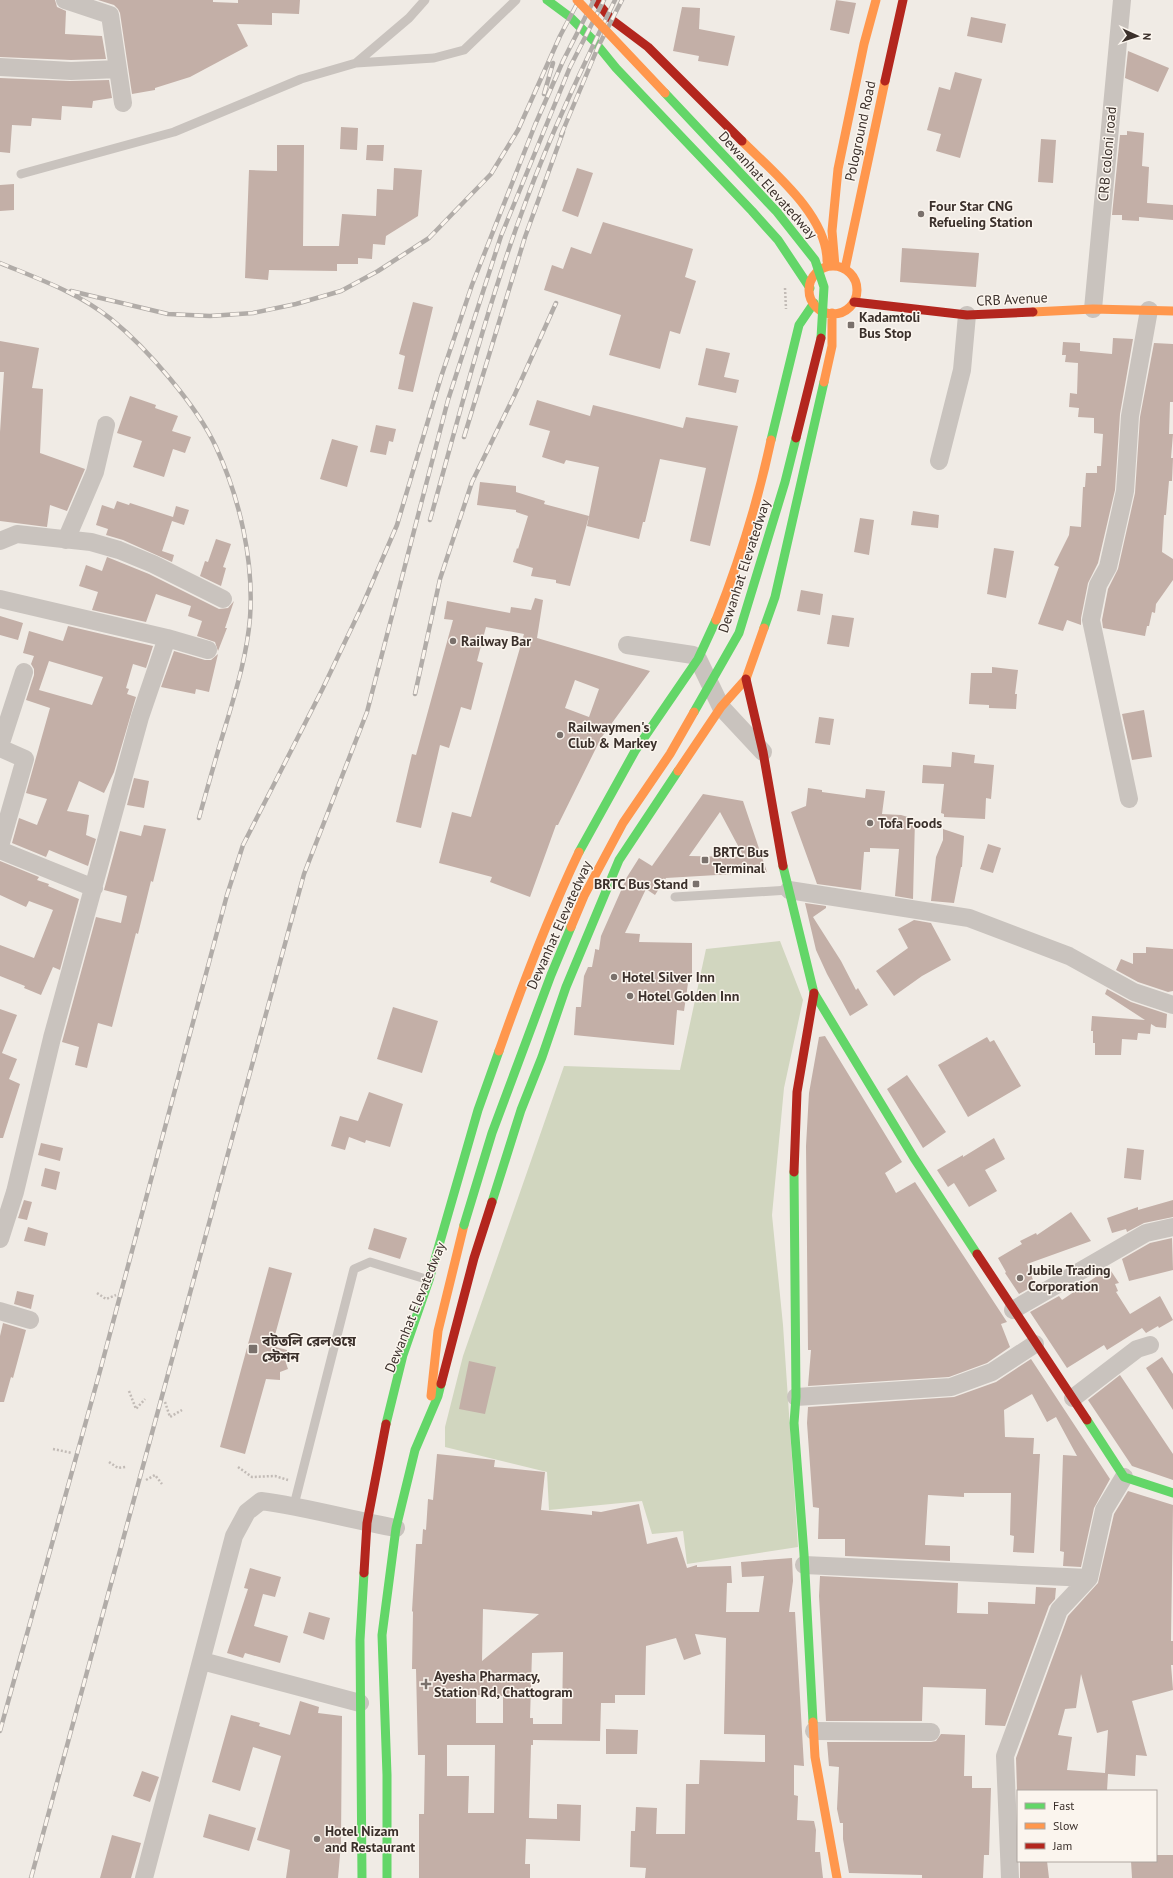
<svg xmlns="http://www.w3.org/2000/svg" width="1173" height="1878" viewBox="0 0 1173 1878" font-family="'PT Sans','Noto Sans Bengali',sans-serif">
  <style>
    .green { fill: #d1d6bf }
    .building { fill: #c3afa7; fill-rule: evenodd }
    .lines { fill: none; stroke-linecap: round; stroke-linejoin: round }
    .path { stroke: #c2bbb6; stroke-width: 2.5; stroke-dasharray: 2 2; stroke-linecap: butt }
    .lane { stroke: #c9c3be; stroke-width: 9 }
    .street { stroke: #c9c3be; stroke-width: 18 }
    .fast { stroke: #63d668; stroke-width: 9 }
    .slow { stroke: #ff974d; stroke-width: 9 }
    .jam { stroke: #b3261e; stroke-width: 9 }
    .rail-casing { stroke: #b1aca8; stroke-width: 4.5 }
    .rail { stroke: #fbf5ee; stroke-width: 3; stroke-dasharray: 9; stroke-linecap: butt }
    .fast-bridge { stroke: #63d668; stroke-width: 9 }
    .slow-bridge { stroke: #ff974d; stroke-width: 9 }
    .jam-bridge { stroke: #b3261e; stroke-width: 9 }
    .poi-dot { fill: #7a716c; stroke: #fbf5ee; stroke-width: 1.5 }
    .labels { text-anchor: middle; stroke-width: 3; stroke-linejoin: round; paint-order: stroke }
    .street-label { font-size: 14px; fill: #3b302b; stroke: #fbf5ee }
    .poi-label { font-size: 14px; font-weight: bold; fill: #3b302b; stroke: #fbf5ee; text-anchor: start }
  </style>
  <rect width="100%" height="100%" fill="#f0ebe5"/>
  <path class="green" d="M780,941l23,59 -19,88 -12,127 11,110 15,222 -111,17 -4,-33 -31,3 -10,-33 -93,9 -2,-38 -102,-25v-20l18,-71 101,-290 116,4 26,-121z"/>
  <path class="building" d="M0,0h55l2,7 9,4 -1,23 37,2 4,23 -35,1 -71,-3z
    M98,0h115v2l25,1v-3h62l-1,14 -27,-1v12l-35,-1 11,22 -58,31 -35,11v2l-23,4 -12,-81 -2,-4 -4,-4z
    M836,0l20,3 -7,31 -19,-4z
    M682,7l18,1 -1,21 36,7 -7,30 -30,-5 1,-5 -26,-5z
    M971,17l35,7 -4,19 -35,-7z
    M1128,51l41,17 -11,24 -33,-14z
    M955,72l27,7 -22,79 -24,-7 5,-17 -14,-4 12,-43 11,3z
    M0,78l70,3 39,-1 3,18 -19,3 -1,7 -30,-2 -1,14 -29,-2 -1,8 -19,-1 -2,28 -10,-1z
    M341,127l17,1 -1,22 -17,-1z
    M1127,131l17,2 -2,33 7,1 -2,36 26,2v15l-34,-3v4l-17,-1v-5h-10l8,-80h7z
    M1041,139l15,1 -3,43 -15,-1z
    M277,145h27l-1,101h36l3,-32 34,2 1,-27 16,1 1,-22 28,2 -4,46 -32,20 -1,9 -12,-1 -1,15 -14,-1v6h-21v7l-68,-1 -1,10 -23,-2 4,-108 28,1z
    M367,145h17l-1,16 -17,-1z
    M577,168l16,5 -15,44 -16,-6z
    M14,184v26l-14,1v-26z
    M603,222l90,27 -8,28 11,4 -16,53 -10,-3 -10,38 -51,-14 12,-40 -77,-25 8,-25 11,4 8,-22 20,7z
    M902,248l77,5 -3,34 -76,-5z
    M413,302l20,5 -20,85 -15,-3 7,-33 -6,-2z
    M1113,338l20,1 -13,75 -5,76 -17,73 -10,20 -7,35v7l-14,-5 -4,11 -25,-7 21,-57 -5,-2 15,-30 1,-9 11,1 2,-40h2l1,-14h11v-7h4l2,-32 -9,-1v-15l-16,-1 1,-9 -10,-1 1,-14 7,1 1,-31 -13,-1 1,-7h-4l1,-13 17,1v8l32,3z
    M0,341l39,7 -7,40 11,1 -3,64 45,16 -18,42 -17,-6 -3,22 -47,-6v-89l4,-60h-4z
    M1154,343l19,1v58h-3l-1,32h4l-2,24h2l-1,23h-3l-3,34h-2l-2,37 11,7v21l-17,24 -1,9 -3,-1 -3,14h-2l-2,10 -42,-8 -1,-8 6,-31 10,-20 17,-76 5,-76z
    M706,348l24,5 -6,24 15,3 -3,13 -38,-8z
    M130,396l26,9 -1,3 23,8 -6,15 19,6 -6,16 -12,-4 -9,28 -31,-10 9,-26 -25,-8z
    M537,400l53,16 3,-11 90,23 3,-11 52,9 -28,120 -20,-5 16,-73 -46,-9 -15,63h-2l-4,17 -52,-13 12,-59 -33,-7 -2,4 -22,-7 8,-26 -21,-6z
    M376,425l20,4 -3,13 -4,-1 -3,14 -16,-3z
    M332,439l26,7 -11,41 -27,-8z
    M480,482l36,4v6l29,9 -1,3 45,12 -19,70 -14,-3v-3l-25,-4 2,-8 -20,-6 4,-14 1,1 10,-33 -12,-4v-2l-39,-5z
    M117,501l12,4 1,-2 43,14 3,-11 13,4 -5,15 -12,-4 -10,30 12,4 -2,7 -49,-22 -17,-5 2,-6 -12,-4 6,-20 12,4z
    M913,511l26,4 -1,13 -27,-3z
    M860,518l14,2 -5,35 -15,-3z
    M216,539l15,5 -8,23 3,1 -5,18 -21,-10 5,-15 3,1z
    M994,548l20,3 -8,47 -19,-4z
    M107,557l42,17 70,35 9,-1 6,-7 -9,27h2l-9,23 -3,-9 -18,-6 5,-15 -14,-5 3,-10 -35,-12 -10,28 -54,-12 6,-18 -19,-6 7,-21 16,6z
    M801,590l22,4 -3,21 -23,-4z
    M535,598l8,2 -6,38 113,33 -49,67 -43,87h-2l-26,72 -40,-15 2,-5 -53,-14 13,-51 19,5 53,-183 -38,-7 -9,34 6,2 -12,47 -10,-3 -12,41 -9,-3 -19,83 -25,-6 16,-68 4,1 37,-135 -9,-1 3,-18 63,12 1,-6 20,3zM575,680l24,9 -10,28 -24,-9z
    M832,615l22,3 -5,29 -22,-3z
    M0,616l23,7 -5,17 -18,-5z
    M68,626l85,20 -7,22 -13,-4 -7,24 3,1 -2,5 9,3 -22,75 -10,21 -25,-12 -12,30 22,4 -3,20 10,4 -8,27 -39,-16 -3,7 -34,-14 7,-25 18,7 10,-26 -21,-6 24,-85 -24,-8 8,-25v-6l-3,-5 3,-8 -11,-3 6,-22 34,10zM49,661l54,16 -11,28 -53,-15z
    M174,651l31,9h6l7,-6 -9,38 -13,-3 -1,5 -34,-7z
    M992,667l26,3 -3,24h2l-1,15 -27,-1v-3l-20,-1 2,-31h21z
    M1144,710l8,47 -20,3 -10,-46z
    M819,717l15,2 -4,26 -15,-2z
    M952,752l23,3 -1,8 20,2 -3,34 -5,-1 -1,21 -41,-2v-3l-3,-1 3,-29 -22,-1 1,-18 28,2z
    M134,778l15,3 -5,27 -17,-3z
    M808,788l14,2v2l43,6 1,-9 19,2 -3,23 19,1 14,4 -2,80 -18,-3 4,-47 -29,-1v4h-6l-3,38 -44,-6 -26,-72 15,-6z
    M703,794l40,7 24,71 -101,6 -11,17 -9,-6 -21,44 15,1 -1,8 53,1v33h-3l-5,35 -7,-1 -3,35 -100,-10 2,-28h5l3,-31 4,-9h4l3,-16v-2l4,1 2,-14 26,-59 12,-19 13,8zM720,812l24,45 -55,-1z
    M144,825l22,4 -13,53 -2,-1 -13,53 -2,-1 -24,94 -14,-4 -11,45 -12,-3 4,-18 -17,-5 34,-125 25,6 6,-27 -23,-6 16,-59 21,5z
    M943,829l21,7 -2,31h-1l-7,36 -23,-2 5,-44 7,-17z
    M988,844l13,4 -8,25 -13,-4z
    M0,861l39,16 -2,3 12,4 -1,2 31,13 -19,71 -7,-3 -12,28 -17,-7 1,-2 -25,-10v-31l34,13 19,-48 -24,-9 -3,6 -26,-12z
    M805,903l21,3v2l-13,9 28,44 15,29 2,-2 10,17 -18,11 -23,-42 -11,-24z
    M914,920l17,3 20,37 -29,16 -28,20 -18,-25 32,-23 -10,-19z
    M1146,947l27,2v42l-5,1 -30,-10 -22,-12 5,-11 12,5v-11h13z
    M1107,989l24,13 36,12 -1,14 -10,-1 -5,-3 -1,10 -12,-1 -1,7 -15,-1 -1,16h-26v-12h-2v-12h-2l1,-15 53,4 -40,-26z
    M393,1007l45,14 -16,52 -45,-14z
    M0,1009l17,6 -15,38 15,6 -8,20 11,5 -17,54h-3z
    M825,1036l77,126 -17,11 11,20 19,-11 92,140 -6,2 9,23 -23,16 -38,14 -141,9 3,-36h-3l-2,-204 3,-53 10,-56z
    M987,1037l3,5 4,-2 27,46 -53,31 -30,-52z
    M907,1075l39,57 -23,16 -36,-59z
    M369,1092l34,12 -13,43 -24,-7 -1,3 -16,-6 -4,13 -14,-4 9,-30 18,5z
    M994,1138l11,21 -20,11 12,21 -28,16 -15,-24 -6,4 -11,-17 26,-15v2z
    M41,1143l22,5 -3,13 -22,-6z
    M1127,1148l17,2 -3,30 -17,-2z
    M45,1168l15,4 -4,18 -15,-4z
    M24,1200l8,2 -5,18 -9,-2z
    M1173,1200v17l-29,6 -17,9 -1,-3 -14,4 -5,-15 31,-11v3z
    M1071,1212l20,29 -64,23 8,21 -16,9 -14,-21 1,-1 -8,-14 24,-14 -2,-3 16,-8 1,2z
    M28,1227l20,6 -3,13 -21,-5z
    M374,1228l33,10 -7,21 -32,-10z
    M1172,1238l1,32 -44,11 -7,-22 28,-16z
    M269,1267l23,6 -20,73 15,4 -2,10 3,9 -8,3v8l-14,-1 -21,75 -25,-7z
    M1109,1268l10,15 -4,1 3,7 -2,1 14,22 30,-18 13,24 -14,8 -1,-2 -12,7 -4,-5 -35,22 -3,-5 -37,23 -37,-56 29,-16 3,4z
    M17,1291l17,4 -3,14 -17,-5z
    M3,1323l23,7 -13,48 -2,-1 -7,25h-4v-66z
    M1162,1357l11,17v36l-27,-42z
    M1031,1359l79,120 -16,29 -13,59 -18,-1 1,-14 -4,-1 3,-96 14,1 -21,-39 -9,5 -15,-28 -28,16 1,27 29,1 -1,16h7l-6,99 -21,-1 1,-16 -4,-1 1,-42h-47v4l-36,-2 -3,50 25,1v15l-105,-5v-17h-27l1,-31 -6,-1 -6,-84 1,-16 146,-10 42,-15z
    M469,1361l27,6 -11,47 -26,-5z
    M1120,1375l53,79v26l-41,-14 -44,-66z
    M437,1454l58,6 -1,7 51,5 -4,38 51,5v-4l9,1 38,-8 8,40 30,-7 10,31 10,-3v2l34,-1 1,17h-5l-1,29h33l5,-36 -22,1 -1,-15 51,-4 1,23 -4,31h6l9,154 -10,-1v30l4,1 -1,24 17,1 2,9 -1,22h5l3,26h-178l1,-10 -16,-1 1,-36h4l1,-24 21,1 -1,26h29l1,-50h13l1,-24 65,2v-27l-41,-1 2,-96 -31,-4 6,20 -17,6 -8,-22 -30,8 -1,49h-30v8h-14l-1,38 -67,-1v5h-2l-2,73 28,1v-15l24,1 -1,36 -54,-2 -1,25h5v14h-111v-64h5l1,-59h-7l-2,-86h-4l1,-57 -1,-1 4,-67h6l1,-15 3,1 2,-31 5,1zM483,1609l56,5 -57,47zM563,1652l-1,72h-29v-6h-3l2,-65zM476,1695l27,1v27h-27zM447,1745h48l-1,68h-26l1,-37h-22z
    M1128,1491l45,14 -2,136h2v24h-2l2,25 -41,11 15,55 -11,-1 -1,21 -27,-2 -1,17h-90l-1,-33 52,-142 30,-33 16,-69zM1081,1674l16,59 11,-3 -3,43 -38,-3 5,-33 -14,-2 7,-26 11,-1z
    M250,1568l31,9 -6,20 -12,-3 -9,32 34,10 -8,27 -35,-10 -2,5 -16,-5 21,-64 -4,-1z
    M820,1576l138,7 -1,30 31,1v-12l47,2 1,-17 20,1 -1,11 -6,7 -44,120 -20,-1 1,-36 -63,-2 -1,34h-96l-7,-125z
    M309,1612l21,6 -6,22 -21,-7z
    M300,1701l19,6 -1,6 24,3 -1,127 -3,35h-52l4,-28 -33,-10 24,-84 -28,-9 -13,44 -28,-9 19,-67 29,8 -1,3 31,9z
    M606,1729l32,1 -1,24h-31z
    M941,1734l24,1 -1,41h8v12h19l-2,67h-5l-1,23h-61v-3l-73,-2 -6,-34v-16h-3l-3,-14 2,-42 -10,-1 -2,-24h104l5,-1z
    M142,1771l17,6 -9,25 -17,-6z
    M209,1814l47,14 -7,23 -46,-14z
    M112,1835l29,8 -10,35h-31z
    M1156,1855h17v23h-41l-1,-17h25z
    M1020,1861h27l2,17h-29z"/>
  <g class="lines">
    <path class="path" d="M785,288l1,21
      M97,1293l9,6 10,-4
      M129,1391l7,18 9,-10
      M165,1402l5,15 12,-7
      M53,1449l19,4
      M109,1462l9,6 8,-1
      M238,1467l14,10 23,-1 13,4
      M146,1480l9,-5 7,9"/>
    <path class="lane" d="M356,63l53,-45 16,-18
      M21,174l153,-42 127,-53 55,-16 78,-5 30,-8 52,-50
      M675,897l114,-7
      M294,1505l60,-236 16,-7 59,18"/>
    <path class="street" d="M65,0l45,15 13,88
      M0,67l71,4 47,-2
      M1093,309l29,-309
      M939,461l23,-91 5,-55
      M66,540l29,-68 11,-47
      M0,541l17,-7 74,8 28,8 34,14 70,35
      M0,599l167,39 41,12
      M627,645l66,10 5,4 23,48 42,45
      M0,746l24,-74
      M0,748l25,11 -25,87
      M1129,799l-38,-179 7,-35 10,-18 17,-76 5,-75 19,-106
      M0,850l94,38
      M789,890l180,28 100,38 65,36 39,13
      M0,1239l15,-47 37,-154 88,-321 27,-79
      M1013,1310l133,-77 27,-6
      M0,1311l30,9
      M796,1397l155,-10 41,-15 43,-28
      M1073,1398l64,-49 13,-4
      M804,1565l285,13
      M202,1661l158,42
      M814,1731l117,1
      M144,1878l90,-342 13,-24 14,-11c46,6 90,19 135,27
      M1010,1878l-5,-122 54,-146 30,-32 15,-68 20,-33"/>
    <path class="fast" d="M547,0l23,17 24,24 22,27 136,143 26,29 32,48
      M771,440l28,-115 15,-22
      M764,628l11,-31 49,-215
      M579,852l56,-101 63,-92 18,-39
      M783,866l31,127 100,165 63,96
      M794,1172l2,225 -2,26 10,131 9,168
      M492,1202l29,-92 21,-53 24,-70 53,-127 59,-89
      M1087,1420l37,57 49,16
      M386,1424l17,-69 26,-75 49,-170 21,-59
      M362,1878l-2,-238 4,-67
      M387,1878v-103l-5,-140 14,-107 19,-78 23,-54 3,-12"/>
    <path class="slow" d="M742,141c30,30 85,74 85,120
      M835,266l-3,-35 6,-62 26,-125 12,-44
      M809 290a24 24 0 1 1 48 0a24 24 0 1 1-48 0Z
      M845,269l40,-188
      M1033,312l60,-3 80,2
      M824,382l8,-36v-33
      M716,620c23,-58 42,-119 55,-180
      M678,771l43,-64 25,-28 18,-51
      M499,1051c24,-68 49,-134 80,-199
      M431,1396l7,-65 26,-106
      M813,1722l2,35 22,121"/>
    <path class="jam" d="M595,0l17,20 36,27 94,94
      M885,81l18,-81
      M854,302l113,13 66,-3
      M746,679l17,73 20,114
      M794,1172l3,-80 17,-99
      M977,1254l110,166
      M441,1384l33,-126 18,-56
      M364,1573l3,-50 19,-99"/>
    <defs>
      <path id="rail" d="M544,94l9,-31
        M561,135l37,-88 24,-47
        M0,263c39,16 79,30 111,56 36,29 86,87 105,128 24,52 38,114 34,171 -3,36 -13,69 -23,103 -10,32 -19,65 -28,97
        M71,291l97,23 42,2 43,-3 43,-9 45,-13 37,-20 51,-33 62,-64 27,-44 42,-94 19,-36
        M464,437l61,-200 38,-105
        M430,520c30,-107 57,-215 96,-319 25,-68 57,-135 89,-201
        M415,694l25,-115 32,-97 43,-88 41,-91
        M0,1731l100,-360 127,-476 16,-50 79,-155 41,-86 34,-79 44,-148 31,-92 63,-160 28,-64 31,-61
        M31,1878l273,-1004 63,-162 81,-312 53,-164 69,-169 34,-67"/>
    </defs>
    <use href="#rail" class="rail-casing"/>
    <use href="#rail" class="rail"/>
    <path class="fast-bridge" d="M665,93l112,119 38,48 9,27 -3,51
      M694,712l45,-79 46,-151 11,-44
      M464,1225l28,-92 59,-158 20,-48"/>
    <path class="slow-bridge" d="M577,0l88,93
      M571,927l13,-31 39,-73 47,-69 24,-42"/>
    <path class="jam-bridge" d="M796,438l25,-100"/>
  </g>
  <g class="poi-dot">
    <circle cx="921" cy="214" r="4"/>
    <rect x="847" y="321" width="8" height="8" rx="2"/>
    <circle cx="453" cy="641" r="4"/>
    <circle cx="560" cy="735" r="4"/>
    <circle cx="870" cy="823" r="4"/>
    <rect x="701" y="856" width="8" height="8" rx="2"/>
    <rect x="692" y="880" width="8" height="8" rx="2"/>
    <circle cx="614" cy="977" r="4"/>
    <circle cx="630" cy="996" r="4"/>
    <circle cx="1020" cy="1278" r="4"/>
    <rect x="248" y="1344" width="10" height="10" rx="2"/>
    <path d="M424 1678h4v4h4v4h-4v4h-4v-4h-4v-4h4z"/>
    <circle cx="317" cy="1839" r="4"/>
  </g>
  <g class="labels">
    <g class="street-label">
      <text transform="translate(860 131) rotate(-78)" y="5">Pologround Road</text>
      <text transform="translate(1107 154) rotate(-85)" y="5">CRB coloni road</text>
      <text transform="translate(768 185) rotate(48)" y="5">Dewanhat Elevatedway</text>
      <text transform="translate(1012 299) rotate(-3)" y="5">CRB Avenue</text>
      <text transform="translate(744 566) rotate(-72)" y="5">Dewanhat Elevatedway</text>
      <text transform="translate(559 925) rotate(-66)" y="5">Dewanhat Elevatedway</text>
      <text transform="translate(415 1307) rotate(-68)" y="5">Dewanhat Elevatedway</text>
    </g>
    <g class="poi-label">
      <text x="929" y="211">Four Star CNG<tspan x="929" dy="16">Refueling Station</tspan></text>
      <text x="859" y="322">Kadamtoli<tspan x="859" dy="16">Bus Stop</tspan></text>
      <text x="461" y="646">Railway Bar</text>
      <text x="568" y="732">Railwaymen's<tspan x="568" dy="16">Club &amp; Markey</tspan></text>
      <text x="878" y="828">Tofa Foods</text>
      <text x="713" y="857">BRTC Bus<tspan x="713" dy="16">Terminal</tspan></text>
      <text x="688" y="889" text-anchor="end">BRTC Bus Stand</text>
      <text x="622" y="982">Hotel Silver Inn</text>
      <text x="638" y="1001">Hotel Golden Inn</text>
      <text x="1028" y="1275">Jubile Trading<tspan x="1028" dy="16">Corporation</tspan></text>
      <text x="262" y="1346">বটতলি রেলওয়ে<tspan x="262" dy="16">স্টেশন</tspan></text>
      <text x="434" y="1681">Ayesha Pharmacy,<tspan x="434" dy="16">Station Rd, Chattogram</tspan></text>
      <text x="325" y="1836">Hotel Nizam<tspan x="325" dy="16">and Restaurant</tspan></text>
    </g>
  </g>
  <rect x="1017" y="1790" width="140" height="72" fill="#fbf5ee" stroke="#aea6a0"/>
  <rect x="1025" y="1803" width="20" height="6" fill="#63d668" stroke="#aea6a0"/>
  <text x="1053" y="1810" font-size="12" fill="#3b302b">Fast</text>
  <rect x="1025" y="1823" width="20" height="6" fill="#ff974d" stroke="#aea6a0"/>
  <text x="1053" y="1830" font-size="12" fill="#3b302b">Slow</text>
  <rect x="1025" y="1843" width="20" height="6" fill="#b3261e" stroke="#aea6a0"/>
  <text x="1053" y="1850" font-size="12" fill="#3b302b">Jam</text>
  <g transform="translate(1137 36) rotate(93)" stroke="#fbf5ee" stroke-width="3" paint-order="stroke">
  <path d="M0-3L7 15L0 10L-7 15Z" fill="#3b302b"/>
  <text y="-6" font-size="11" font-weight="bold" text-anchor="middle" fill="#3b302b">N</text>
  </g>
</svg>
